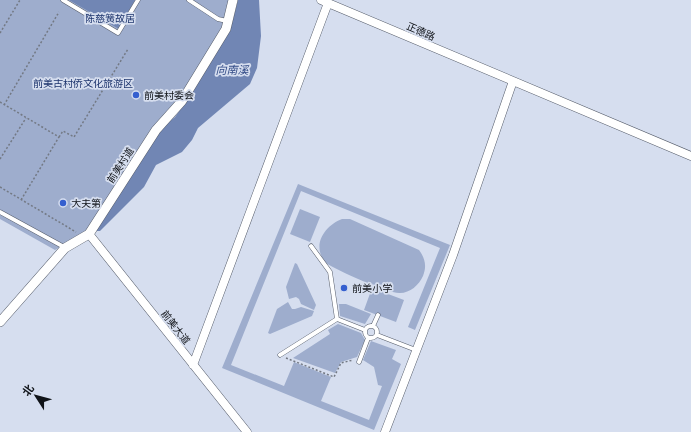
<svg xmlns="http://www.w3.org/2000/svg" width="691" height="432" viewBox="0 0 691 432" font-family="'Work Sans','Noto Sans SC',sans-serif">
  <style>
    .green { fill: #9eadcd }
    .water { fill: #7186b4 }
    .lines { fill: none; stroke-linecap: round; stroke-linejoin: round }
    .service-casing { stroke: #555c6a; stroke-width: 5 }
    .minor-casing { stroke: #555c6a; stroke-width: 9 }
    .tertiary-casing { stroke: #555c6a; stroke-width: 10 }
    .path { stroke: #737984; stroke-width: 1.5; stroke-dasharray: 2 2; stroke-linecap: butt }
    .service { stroke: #fff; stroke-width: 4 }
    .minor { stroke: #fff; stroke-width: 8 }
    .tertiary { stroke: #fff; stroke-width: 9 }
    .poi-dot { fill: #355fcf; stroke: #d6deef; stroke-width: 1.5 }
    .labels { text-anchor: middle; stroke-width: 3.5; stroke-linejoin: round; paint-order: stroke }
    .park-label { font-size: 10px; fill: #1d346d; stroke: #d6deef }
    .street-label { font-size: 10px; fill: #101318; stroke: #d6deef }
    .poi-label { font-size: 10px; fill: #101318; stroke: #d6deef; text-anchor: start }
    .water-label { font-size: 11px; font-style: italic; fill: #324b86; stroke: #d6deef }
  </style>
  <rect width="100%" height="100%" fill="#d6deef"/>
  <path class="green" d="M0,0h229l-8,31 -41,67 -34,39 -59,95 -32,18 -55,-31z
    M298,184l152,61 -35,85 -7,-3 32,-79 -139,-57 -70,174 53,21 10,-24 37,15 -10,24 48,19 13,-34 -4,-1 -4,-18 -11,-7 8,-19 25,9 -4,9 9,5 -27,66 -152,-62z
    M300,209l20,8 -10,25 -20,-8z
    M342,219h8l69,31c6,8 8,16 4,26 -4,9 -13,17 -23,17 -11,1 -64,-23 -74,-30 -15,-17 -2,-37 16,-44z
    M295,263l2,1 19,41 -2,5 -13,-6 -2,-5 -3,-2 -7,2 -3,-12z
    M372,288l32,12 -8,22 -32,-12z
    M288,302l4,7h3l6,-2 13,4 -2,5 -42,18 -2,-1 9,-24z
    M339,304h7l25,10 -6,10 -25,-8z
    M338,324l23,9 4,7 -8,17 -16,5 -6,11 -42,-15 37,-24 -2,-4z"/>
  <path class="water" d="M69,0h66l-16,29z
    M238,0h21l2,36 -4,32 -7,16 -52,44 -6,12 -10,12 -26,13 -12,22 -44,44h-3v-3l64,-100 14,-11 12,-17 43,-69z"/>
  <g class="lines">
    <defs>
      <path id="service" d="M63,0l55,33 20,-33
        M189,0l29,19 9,2
        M0,212l64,35
        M311,246l19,26 7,47
        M337,319l28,11
        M365 332a6 6 0 1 1 12 0a6 6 0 1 1-12 0Z
        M373,326l5,-11
        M377,335l39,15
        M280,355l57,-36
        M359,362l9,-24"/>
      <path id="minor" d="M321,0l370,156
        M89,234l158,198
        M193,365l135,-362
        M385,432l68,-177 60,-174"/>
      <path id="tertiary" d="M0,322l65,-74 24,-14 67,-104 26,-29 44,-72 7,-29"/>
    </defs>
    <use href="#service" class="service-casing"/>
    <use href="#minor" class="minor-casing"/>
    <use href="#tertiary" class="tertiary-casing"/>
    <path class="path" d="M0,33l20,-33
      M0,102l59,35 -38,63
      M4,105l55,-93
      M59,137l4,-6 11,6 54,-88
      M0,159l26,-41
      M0,187l76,45
      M286,358l48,19 7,-14 12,-3"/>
    <use href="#service" class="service"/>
    <use href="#minor" class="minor"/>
    <use href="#tertiary" class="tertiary"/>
  </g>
  <g class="poi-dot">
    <circle cx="136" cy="95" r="4"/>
    <circle cx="63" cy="203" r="4"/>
    <circle cx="344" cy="288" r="4"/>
  </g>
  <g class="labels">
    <g class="park-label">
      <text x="110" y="22">陈慈簧故居</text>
      <text x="83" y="87">前美古村侨文化旅游区</text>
    </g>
    <g class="street-label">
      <text transform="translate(421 31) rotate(23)" y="4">正德路</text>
      <text transform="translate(120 165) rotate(-57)" y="4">前美村道</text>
      <text transform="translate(176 327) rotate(52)" y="4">前美大道</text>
    </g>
    <g class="poi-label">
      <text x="144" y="99">前美村委会</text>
      <text x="71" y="207">大夫第</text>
      <text x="352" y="292">前美小学</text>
    </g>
    <g class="water-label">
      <text x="232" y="74">向南溪</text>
    </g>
  </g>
  <g transform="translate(36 396) rotate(306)" stroke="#d6deef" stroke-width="3" paint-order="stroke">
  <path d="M0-3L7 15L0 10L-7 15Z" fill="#101318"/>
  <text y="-6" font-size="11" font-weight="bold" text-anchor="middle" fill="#101318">北</text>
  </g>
</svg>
